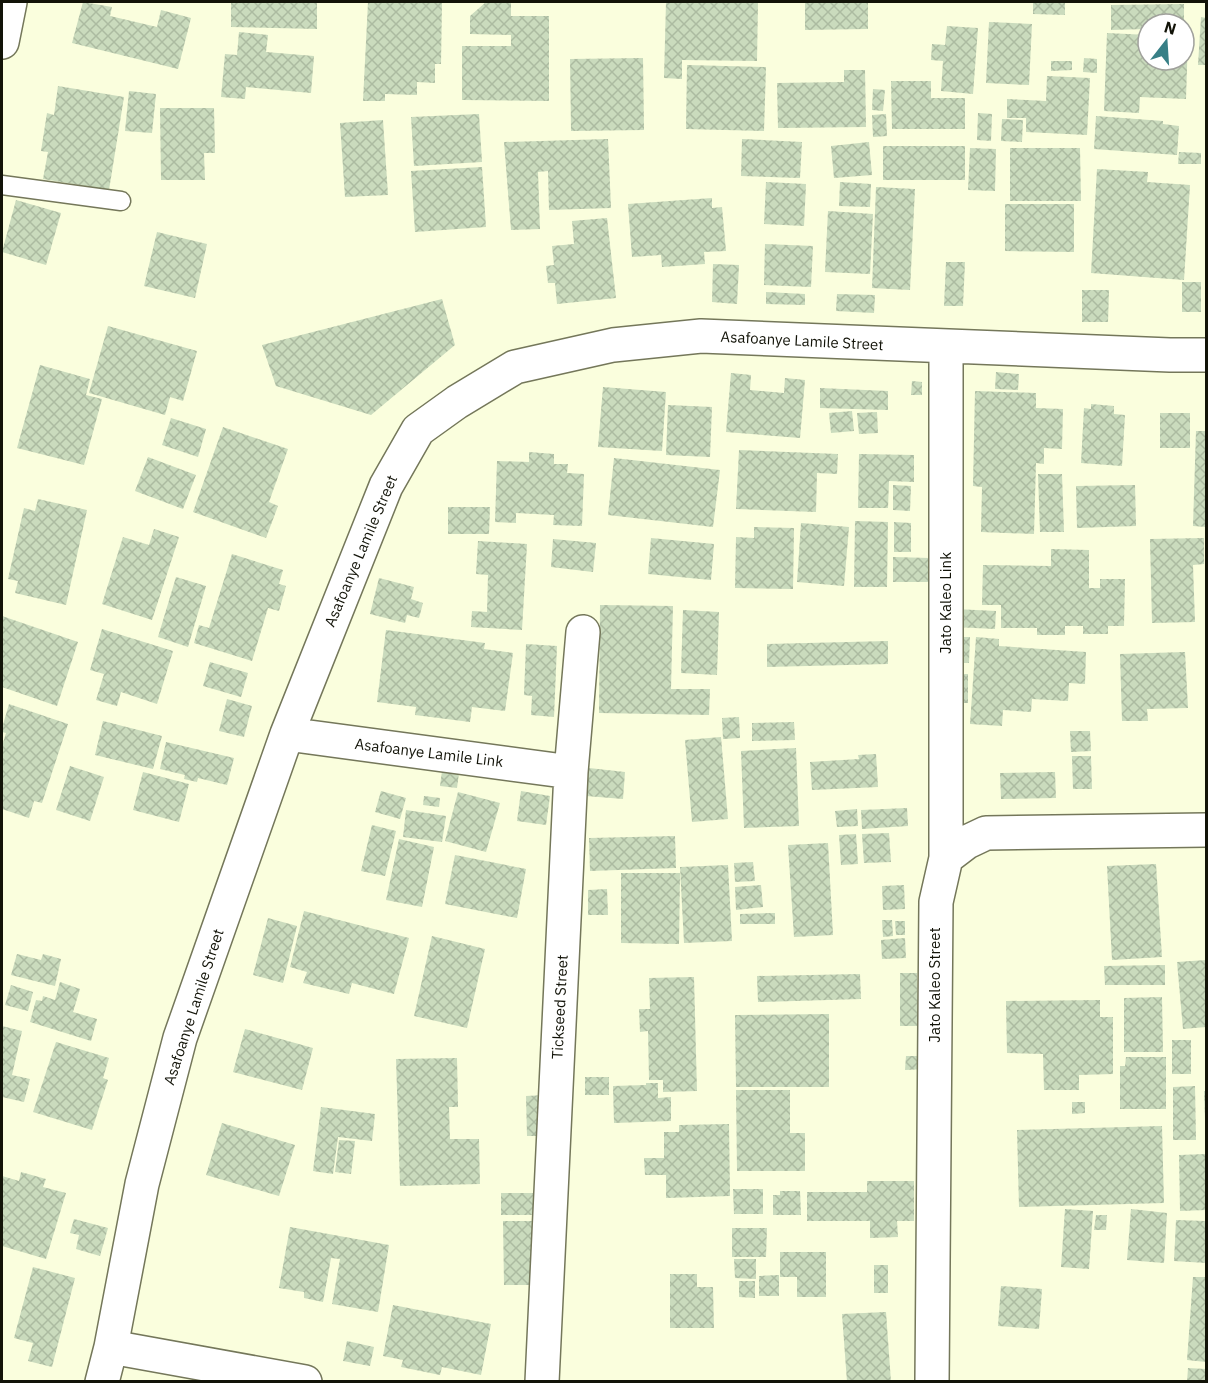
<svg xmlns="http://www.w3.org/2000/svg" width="1208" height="1383" viewBox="0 0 1208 1383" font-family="'IBM Plex Sans',sans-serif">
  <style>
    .building { fill: url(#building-cross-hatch) }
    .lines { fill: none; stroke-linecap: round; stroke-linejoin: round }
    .lane-casing { stroke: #74775a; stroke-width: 21 }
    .street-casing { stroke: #74775a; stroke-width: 36 }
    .lane { stroke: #fff; stroke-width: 18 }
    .street { stroke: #fff; stroke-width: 33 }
    .labels { text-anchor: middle; stroke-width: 5; stroke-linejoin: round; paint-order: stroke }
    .street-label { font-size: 15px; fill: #121308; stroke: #fff }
  </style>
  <defs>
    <pattern id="building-cross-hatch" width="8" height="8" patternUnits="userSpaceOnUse" patternTransform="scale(1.5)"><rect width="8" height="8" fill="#cadbbd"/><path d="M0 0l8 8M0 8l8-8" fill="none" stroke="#acbba1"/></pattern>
  </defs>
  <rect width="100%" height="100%" fill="#fafedd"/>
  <path class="building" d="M83,2l29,5 -2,9 47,11 4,-17 30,8 -13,51 -106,-26z
    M231,2h86v27l-86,-2z
    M368,2h74l-1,62h-6v19l-18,-1v13l-32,-1v7h-22z
    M486,2h25v14h38v85l-87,-1v-54h49v-11l-41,-1v-18z
    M666,2h92l-1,59 -75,-1v19l-18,-1z
    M805,2h63v27l-63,1z
    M1033,2h32v13l-32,-1z
    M1184,4v20h-36v5l-37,1v-25z
    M1201,17l5,1v47h-8z
    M989,22l43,2 -3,61 -43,-2z
    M947,26l31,2 -5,66 -32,-3 2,-30 -12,-1 1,-16 13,1z
    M239,32l29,3 -2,17 48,4 -3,37 -65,-6 -1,12 -24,-2 4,-43 12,1z
    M1107,33l41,2v25h36v-23h4l-2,62 -46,-2 -1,16 -35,-2z
    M643,58l1,72 -73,1 -1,-72z
    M1084,58l13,1v14l-14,-1z
    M1051,61h21v9l-21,1z
    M687,65l79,2 -2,64 -78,-2z
    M844,70h21l1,57 -88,1 -1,-45 67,-1z
    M1047,76l43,2 -3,57 -61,-3v-14h-19v-19l39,2z
    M891,81h40v17h34v31h-73z
    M58,86l66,11 -15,93 -66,-11 5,-27 -7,-1 6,-38 7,2z
    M873,89l12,1 -2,21 -11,-1z
    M129,91l27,3 -4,39 -27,-2z
    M160,108h54l1,45h-11l1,27h-44z
    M978,113l14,1 -1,27 -14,-1z
    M479,114l3,48 -68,4 -3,-49z
    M886,114l1,22 -14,1 -1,-22z
    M1096,116l67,5v3l16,2 -2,29 -83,-6z
    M1002,119l21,1 -1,22 -21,-1z
    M383,120l5,75 -43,2 -5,-74z
    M608,139l3,69 -62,2 -1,-39 -10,1 2,57 -29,1 -7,-88z
    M742,139l60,3 -2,36 -59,-2z
    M869,142l3,33 -38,3 -3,-32z
    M883,146h82v34h-82z
    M970,148l26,1 -1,42 -27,-1z
    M1010,148h70l1,53h-71z
    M1179,152l22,1v11h-23z
    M482,167l4,60 -71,5 -4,-61z
    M1097,169l51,3 -1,10 43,3 -6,95 -93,-7z
    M766,182l40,2 -2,42 -40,-2z
    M840,182l31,2 -1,23 -31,-1z
    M876,187l39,2 -5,101 -38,-2z
    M712,198v10l10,-1 4,44 -22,1 1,12 -43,3 -1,-12 -29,2 -4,-53z
    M16,200l45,13 -15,52 -44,-13z
    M1005,204h69v48l-69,-1z
    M828,211l45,3 -3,60 -45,-2z
    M607,218l9,80 -59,6 -2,-21h-7l-2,-17 8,-1 -2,-19 22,-2 -2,-23z
    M157,232l50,12 -12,54 -51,-12z
    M765,244l48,2 -2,41 -47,-2z
    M946,262h19l-2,44h-19z
    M713,264l26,1 -2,39 -25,-2z
    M1182,282h19v30h-19z
    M1082,290h27l-1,32h-26z
    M766,292l39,2v11l-39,-1z
    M837,294l38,1 -1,18 -38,-2z
    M442,299l13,46 -84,70 -95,-29 -14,-41z
    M108,326l89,25 -14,50 -13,-4 -5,18 -76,-22z
    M40,365l50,14 -4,16 16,4 -18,66 -67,-17z
    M996,372l23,2 -1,16 -23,-1z
    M731,373l20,2 -1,15 34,3 1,-15 20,2 -5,58 -74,-6z
    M912,381l10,1v13h-11z
    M603,387l63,5 -4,59 -64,-4z
    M820,388l68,3v19l-68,-2z
    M975,391l61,2v15l27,1 -1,40 -18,-1v16l-8,-1 -2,71 -53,-2 1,-45 -9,-1z
    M1091,404l23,2v8l11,1 -3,51 -41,-3 3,-55 7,1z
    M668,405l44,2 -2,50 -44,-2z
    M852,411l2,20 -23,2 -2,-20z
    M877,412l1,21 -19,1 -2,-21z
    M1160,413h30v35h-30z
    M171,418l35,11 -8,28 -36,-12z
    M223,427l65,22 -19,53 9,4 -12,32 -73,-26z
    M1196,431h10v96l-13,-1z
    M739,450l99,4 -1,20 -20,-1 -1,39 -80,-3z
    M529,452l25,2v10h14l-1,9 17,1 -2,52 -29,-1 1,-10 -38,-2v10l-21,-1 2,-61 32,1z
    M859,454l55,1v27l-25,-1 -1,27h-30z
    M148,457l48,18 -13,34 -48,-18z
    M614,458l106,12 -7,57 -105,-12z
    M1038,474h24l2,58h-24z
    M893,485l18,1 -1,25 -17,-1z
    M1135,485l1,41 -59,2 -1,-42z
    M38,499l49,11 -21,95 -51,-12 3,-12 -10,-2 16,-71 11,3z
    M448,507h42l-1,27h-41z
    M855,521l33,1 -1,65h-33z
    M894,522l17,1v29h-17z
    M801,523l48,4 -5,59 -47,-4z
    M754,527l40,1 -1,61 -58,-1 1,-51 18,1z
    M154,529l25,8 -27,83 -50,-16 21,-67 26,8z
    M651,538l63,6 -3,36 -63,-6z
    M1204,538v26l-11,1 2,57 -43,1 -2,-84z
    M553,539l43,4 -3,29 -42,-5z
    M478,541l49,3 -5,86 -51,-3 1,-16 15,1 1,-37 -12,-1z
    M1051,549l38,1v38h11v-9h25l-1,47h-16v8h-25v-8h-18v9h-28v-7h-36v-23h-19l1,-40 68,1z
    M232,554l51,16 -4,14 7,2 -7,25 -11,-3 -16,53 -58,-18 5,-18 10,3z
    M893,557l37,1v24h-37z
    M176,577l30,9 -18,61 -30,-10z
    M379,578l35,9 -3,12 12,4 -4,15 -12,-3 -2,8 -35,-9z
    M600,605l73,1 -2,83h39l-1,26 -110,-2z
    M955,609l41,2 -1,18 -41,-2z
    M683,610l36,2 -2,63 -36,-2z
    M2,616l76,26 -21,64 -55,-19z
    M102,629l71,22 -16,53 -36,-12 -4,14 -21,-6 8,-26 -14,-4z
    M386,630l99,13 -1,6 29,4 -8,58 -33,-4 -2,15 -55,-7 1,-8 -39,-5z
    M954,637h16l-1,26h-16z
    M976,637l23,2v7l87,6 -1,32 -16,-1 -1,18 -36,-2 -1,13 -28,-2 -1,16 -32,-2z
    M888,641v23l-121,3v-23z
    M526,644l31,2 -3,71 -23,-2 1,-19 -8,-1z
    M1185,652l3,56 -41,1 1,12h-26l-2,-67z
    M210,662l38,11 -7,24 -38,-11z
    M956,674h12v29h-12z
    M227,699l25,7 -8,31 -25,-6z
    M9,704l59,20 -26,79 -8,-2 -5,17 -27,-9v-63l4,-13 -4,-1v-4z
    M739,717l1,21 -17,1 -1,-21z
    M103,721l59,15 -9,33 -58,-14z
    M794,722l1,18 -43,1v-18z
    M1070,731h20l1,20 -20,1z
    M721,737l7,82 -36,3 -7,-82z
    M166,742l68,16 -7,27 -29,-7 -1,4 -13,-3 1,-4 -25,-6z
    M796,748l3,78 -55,2 -3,-77z
    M876,754l2,33 -66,3 -2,-28 49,-3 -1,-4z
    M1072,756h19l1,33h-19z
    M70,766l34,11 -14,44 -34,-11z
    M589,768l36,4 -2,27 -37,-3z
    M442,771l17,2 -2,15 -17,-2z
    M143,772l46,12 -10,38 -46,-12z
    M1055,772l1,26 -55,1 -1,-26z
    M381,791l25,7 -6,21 -25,-7z
    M521,791l29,5 -4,29 -29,-4z
    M458,792l42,11 -14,49 -41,-11z
    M424,796l16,2 -1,9 -16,-2z
    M907,808l1,18 -46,3 -1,-19z
    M857,809l1,17 -21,1 -2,-16z
    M406,810l40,6 -4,26 -39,-5z
    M372,825l24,6 -11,45 -24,-5z
    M889,833l2,29 -27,1 -2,-29z
    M856,834l2,30 -17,1 -2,-30z
    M675,836l1,32 -86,3 -1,-33z
    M399,839l35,8 -12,60 -36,-7z
    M828,843l5,92 -39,2 -6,-92z
    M455,855l71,14 -9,49 -72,-14z
    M753,862l2,19 -20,1 -1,-19z
    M1156,864l6,93 -50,3 -5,-94z
    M728,865l4,76 -48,2 -4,-76z
    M621,873h59l-1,71 -58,-1z
    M761,885l2,22 -27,3 -1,-23z
    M904,885l1,24 -22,1 -1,-24z
    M607,889l1,26h-20v-25z
    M304,911l105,27 -15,56 -42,-11 -3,11 -46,-11 4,-11 -17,-5z
    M775,913v11h-35v-10z
    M268,918l29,8 -14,57 -30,-8z
    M882,920h10l1,16 -10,1z
    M895,921h10v14h-9z
    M432,936l53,13 -18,79 -53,-12z
    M905,938l1,20 -24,1 -1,-19z
    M17,954l24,6 2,-6 18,5 -6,27 -44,-11z
    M1206,960v67l-23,2 -6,-67z
    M1165,965v20h-60l-1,-19z
    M900,973h17l1,53h-18z
    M860,974l1,25 -103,3 -1,-26z
    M694,977l3,114 -34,1v-12h-14l-1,-49 -8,1 -1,-23h11l-1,-31z
    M60,982l20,7 -7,23 24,7 -6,22 -61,-19 6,-22 6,1 1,-5 12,4z
    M11,985l22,7 -5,19 -23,-6z
    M1162,997l1,55h-39v-54z
    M1100,1000v17h13v57l-34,1v15h-35l-1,-36 -36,-1 -1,-52z
    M829,1014v73h-93l-1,-72z
    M2,1026l20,5 -10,44 18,4 -6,23 -22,-5z
    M245,1029l68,19 -11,42 -69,-18z
    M1172,1040h19v34h-19z
    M56,1042l53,16 -6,20 5,2 -16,50 -59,-18z
    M906,1056h19v13l-20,1z
    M1126,1057h40v52h-46v-43h5z
    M457,1058l1,49h-9l1,32h29l1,45 -80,2 -4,-127z
    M585,1077h24v18h-24z
    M646,1083h12v15l13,-1v24l-57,2 -1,-37 33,-1z
    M1195,1086l1,54h-23v-53z
    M736,1090h54v43h15v38h-68z
    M1204,1091h2v28h-1z
    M544,1095l1,41h-18l-1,-40z
    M1072,1102h13v11l-13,1z
    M321,1107l54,7 -3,27 -34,-4 -5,37 -20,-3z
    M222,1123l73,22 -16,51 -73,-21z
    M729,1124l1,72 -64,2v-23h-21l-1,-17h20v-26h15v-7z
    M1162,1126l2,77 -145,4 -2,-77z
    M339,1140l16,1 -4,33 -16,-2z
    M1206,1154v56l-26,1 -1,-56z
    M21,1172l25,7 -3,8 23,6 -20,66 -44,-13v-70l17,5z
    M867,1181h47v40h-17l1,16 -28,1v-17h-63v-29h60z
    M733,1189h30v25h-29z
    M780,1191h20l1,24h-28v-20h7z
    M501,1193h36v22h-36z
    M1065,1209l28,2 -4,58 -28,-2z
    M1131,1209l36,4 -3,50 -37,-3z
    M1096,1215h11l-1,15h-12z
    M74,1219l34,9 -8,28 -24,-7 3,-14 -9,-2z
    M1176,1220l30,1v42l-32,-2z
    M503,1221h34l1,64h-34z
    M290,1227l99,18 -11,67 -46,-8 8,-45 -9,-1 -8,44 -19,-4v-6l-25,-4z
    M732,1228h35l-1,29h-34z
    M780,1252h46v45h-29v-20h-17z
    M734,1259h22v20l-21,-1z
    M874,1265h14v28h-14z
    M33,1267l42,11 -23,89 -24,-6 5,-18 -19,-5z
    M670,1274h27v13h16l1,41h-44z
    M779,1275v21h-20v-20z
    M1193,1277h13v85l-19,-2z
    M739,1281h16v17l-16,-1z
    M1001,1286l41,3 -3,40 -41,-3z
    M393,1305l98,19 -10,51 -39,-8 -2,8 -39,-8 2,-7 -20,-4z
    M886,1312l5,70h-44l-5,-68z
    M347,1341l27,6 -4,19 -27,-5z
    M1188,1368l18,1v13h-19z"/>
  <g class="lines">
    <defs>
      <path id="lane" d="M2,185l119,16"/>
      <path id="street" d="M2,42l8,-40
        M287,734l284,38
        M946,858l21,-16 19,-9 220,-3
        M111,1347l194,35
        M102,1382l9,-35 31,-163 38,-146 107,-304 99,-248 32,-56 39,-28 58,-35 98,-22 88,-9 469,19h36
        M542,1382l29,-610 12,-140
        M932,1382l4,-480 10,-44v-511"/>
    </defs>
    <use href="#lane" class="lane-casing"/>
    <use href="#street" class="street-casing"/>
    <use href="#lane" class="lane"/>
    <use href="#street" class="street"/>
  </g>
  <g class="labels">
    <g class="street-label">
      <text transform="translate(802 341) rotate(3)" y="5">Asafoanye Lamile Street</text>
      <text transform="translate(361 551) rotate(-67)" y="5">Asafoanye Lamile Street</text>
      <text transform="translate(946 603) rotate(-90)" y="5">Jato Kaleo Link</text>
      <text transform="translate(429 753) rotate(7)" y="5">Asafoanye Lamile Link</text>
      <text transform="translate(935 985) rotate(-90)" y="5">Jato Kaleo Street</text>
      <text transform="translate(194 1007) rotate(-72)" y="5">Asafoanye Lamile Street</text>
      <text transform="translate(560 1007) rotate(-87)" y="5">Tickseed Street</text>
    </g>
  </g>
  <rect width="1208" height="1383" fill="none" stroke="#121308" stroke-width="6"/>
  <g transform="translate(1166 42) rotate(17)"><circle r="28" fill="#ffffff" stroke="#a0a19c" stroke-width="1.5"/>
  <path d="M0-4.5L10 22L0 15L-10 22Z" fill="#377f86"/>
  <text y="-9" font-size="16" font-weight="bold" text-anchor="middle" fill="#121308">N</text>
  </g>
</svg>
